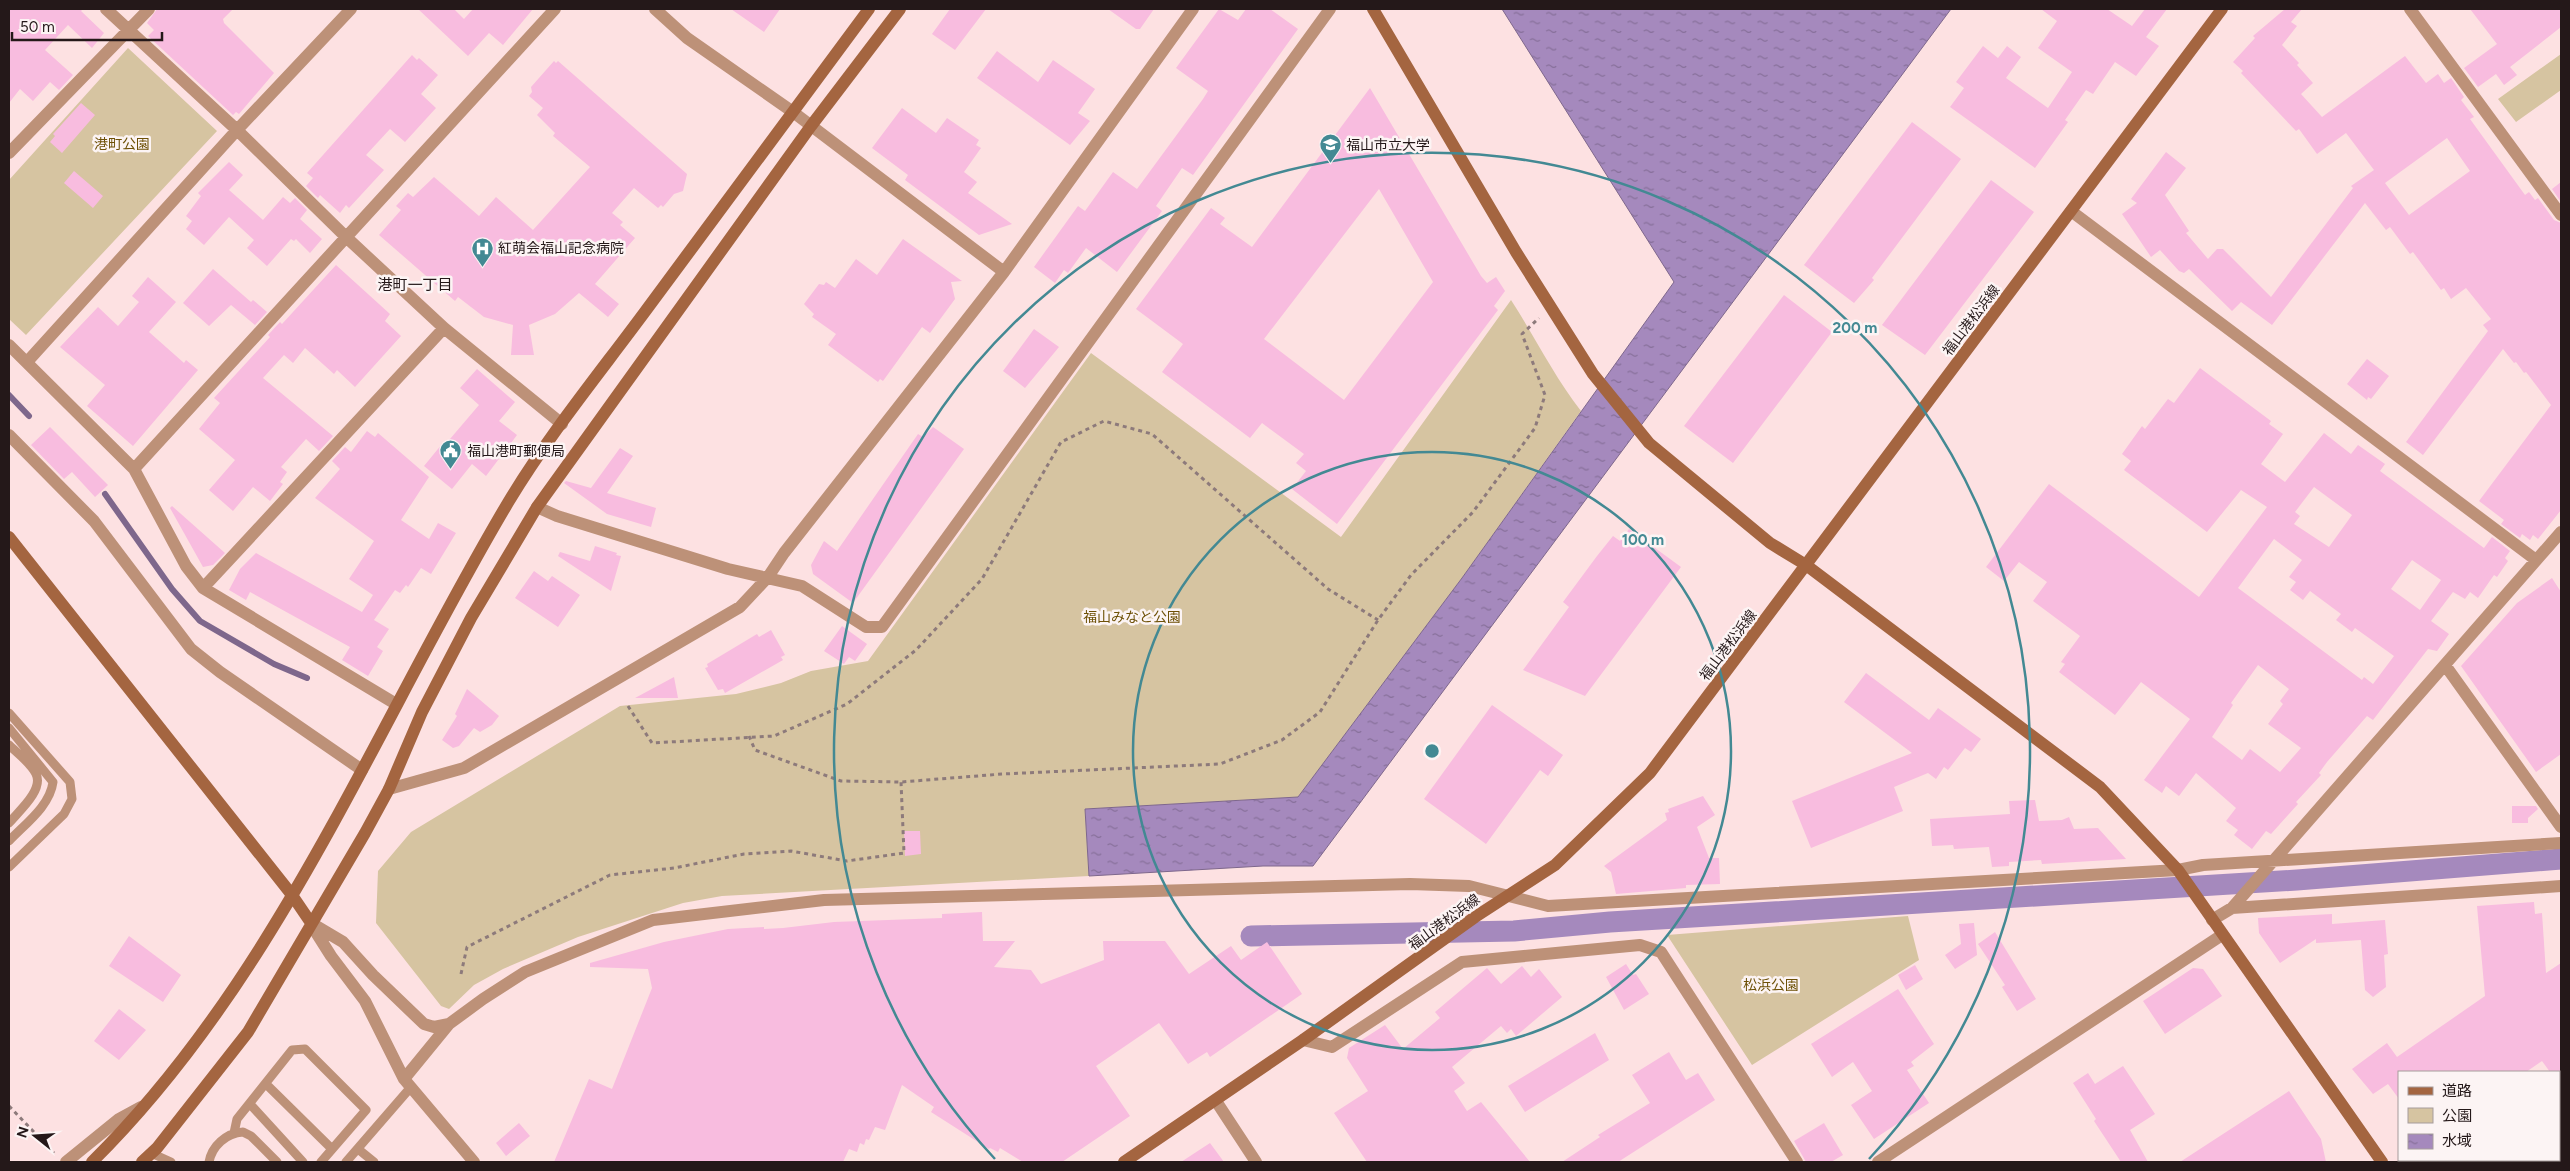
<svg xmlns="http://www.w3.org/2000/svg" width="2570" height="1171" viewBox="0 0 2570 1171" font-family="Figtree,'Noto Sans JP',sans-serif">
  <style>
    .park { fill: #d6c4a1 }
    .water { fill: url(#water-ripples); stroke: #7e678c }
    .lines { fill: none; stroke-linecap: round; stroke-linejoin: round }
    .stream { stroke: #7e678c; stroke-width: 6 }
    .canal { stroke: #a589bd; stroke-width: 21 }
    .building { fill: #f8bcdf; fill-rule: evenodd }
    .path { stroke: #8d7a7b; stroke-width: 3; stroke-dasharray: 4 4; stroke-linecap: butt }
    .lane { stroke: #bd9178; stroke-width: 9 }
    .street { stroke: #bd9178; stroke-width: 12 }
    .secondary { stroke: #a46540; stroke-width: 12 }
    .ring { fill: none; stroke: #438993; stroke-width: 2.5 }
    .labels { text-anchor: middle; stroke-width: 5; stroke-linejoin: round; paint-order: stroke }
    .park-label { font-size: 14px; fill: #6e5107; stroke: #fcf4f4 }
    .poi-label { font-size: 14px; fill: #241819; stroke: #fcf4f4; text-anchor: start }
    .street-label { font-size: 14px; fill: #241819; stroke: #fcf4f4 }
    .neighbourhood-label { font-size: 15px; fill: #241819; stroke: #fcf4f4 }
    .centre { fill: #438993; stroke: #fcf4f4; stroke-width: 2.5 }
    .ring-label { font-size: 15px; text-anchor: middle; font-weight: bold; fill: #438993; stroke: #fcf4f4; stroke-width: 5; stroke-linejoin: round; paint-order: stroke }
  </style>
  <defs>
    <pattern id="water-ripples" width="26" height="14" patternUnits="userSpaceOnUse" patternTransform="scale(1.25)"><rect width="26" height="14" fill="#a589bd"/><path d="M2 4q2-2 4 0t4 0M15 11q2-2 4 0t4 0" fill="none" stroke="#866f99"/></pattern>
  </defs>
  <rect width="100%" height="100%" fill="#fde1e2"/>
  <path class="park" d="M128,48l89,83 -191,204 -17,-16v-139z
    M2561,54v36l-45,32 -18,-23z
    M1511,300c24,37 43,76 70,111l-119,167 -164,219 -213,12 4,67 -367,20 -39,7 -105,34 -75,32 -29,16 -25,24 -8,-3 -65,-83 2,-52 33,-39 209,-126 116,-12 45,-11 30,-12 57,-10 223,-308 250,184z
    M1908,916l11,44 -167,105 -85,-130z"/>
  <path class="water" d="M1502,9h449l-638,857h-50l-174,10 -4,-67 213,-12 164,-219 212,-296z"/>
  <g class="lines">
    <path class="stream" d="M9,395l20,21
      M105,494l67,95 28,32 74,43 33,14"/>
    <path class="canal" d="M1251,936l263,-5 96,-9 687,-42 264,-21"/>
  </g>
  <path class="building" d="M9,9h74l-2,2 23,22 -12,15 -24,-23 -23,25 28,25 -14,15 -9,-8 -17,19 -13,-12 -11,14z
    M157,9h76l-10,10 1,4 50,50 -35,41 -3,-2 -3,3 -85,-79 6,-6 -7,-7z
    M418,9h36l10,10 9,-10h60l-30,36 -14,-12 -21,23z
    M731,9h49l-16,23z
    M950,9h36l-31,41 -23,-16z
    M1108,9h46l-14,20h-4z
    M1219,9l19,11 8,-11h24l28,20 -105,146 -11,-7 -26,38 6,5 -45,61 -31,-24 -18,25 -4,-3 -9,13 -21,-16 44,-61 7,5 28,-39 24,17 66,-90 5,-8 -32,-23z
    M2041,9h66l25,17 13,-17h22l-21,28 13,9 -23,30 -21,-14 -22,32 -7,-4 -21,30 3,2 -33,46 -85,-61 14,-19 -8,-6 27,-36 15,12 9,-12 14,11 -15,21 42,30 24,-36 -34,-24 19,-27z
    M2285,9h17l-11,13 6,4 -15,19 17,18 -2,2 16,18 -12,11 21,23 83,-61 21,27 12,-9 6,9 7,-5 13,19 -3,3 13,17 -4,2 55,76 4,-3 6,8 3,-2 16,22 7,3v287l-23,29 -5,-4 -3,5 -8,-6 -2,4 -19,-14 3,-4 -25,-19 72,-96 -25,-33 -2,1 -8,-11 -2,1 -11,-14 -80,106 -17,-13 82,-111 -5,-6 8,-6 -25,-31 -15,11 -7,-11 -3,2 -28,-38 -3,2 -20,-27 -4,3 -21,-27 -93,122 -31,-23 -9,9 -43,-42 -5,4 -5,-2 -19,-21 -9,7 -29,-43 15,-11 -6,-4 35,-47 20,16 -21,27 24,36 -3,2 22,26 9,-10h6l48,48 82,-109 -2,-2 23,-16 -28,-37 -29,21 -18,-25 -3,2 -55,-58 2,-2 -10,-9 22,-24 -2,-2zM2447,138l23,33 -61,44 -24,-32z
    M2470,9h91v18l-51,40 7,8 -13,10 -8,-11 -18,13 -14,-19 33,-24z
    M997,51l41,31 15,-22 42,29 -17,24 12,8 -20,24 -93,-67z
    M412,55l5,5 2,-2 19,17 -17,19 15,14 -31,34 -15,-13 -24,26 18,15 -35,38 -3,-3 -6,8 -20,-18 -2,3 -12,-12 7,-8 -6,-5z
    M554,61l2,2 2,-2 129,113 -4,17 -9,3 -11,13 -2,-2 -3,3 -24,-20 -22,25 11,9 -3,3 15,13 -40,46 24,20 -11,13 -29,-24 -24,21 -26,11 5,30h-23l2,-30 -29,-8 -26,-20 -3,4 -76,-66 22,-25 -5,-4 12,-13 5,4 21,-20 45,39 17,-19 37,33 57,-63 -37,-31 2,-3 -18,-18 6,-7 -14,-12 3,-4 -1,-5z
    M1370,88l111,188 6,7 9,-6 9,14 -11,15 4,4 -161,214 -45,-35 14,-18 -10,-8 8,-9 -42,-31 -12,15 -88,-66 21,-28 -47,-35 75,-101 14,10 -5,6 32,23zM1379,189l54,93 -89,118 -80,-61z
    M81,103l14,12 -33,38 -12,-11 5,-6 -2,-2z
    M902,108l34,25 11,-15 32,22 -3,5 5,3 -17,24 13,10 -9,11 44,31 -33,11 -74,-55 3,-5 -36,-27z
    M1912,122l49,37 -89,119 2,2 -20,23 -50,-38z
    M229,162l14,13 -14,15 34,30 20,-23 7,6 5,-5 12,12 -7,9 22,20 -12,14 -14,-14 -2,2 -3,-2 -24,27 -20,-18 7,-8 -25,-23 -25,28 -18,-16 6,-8 -6,-5 15,-20 -3,-3z
    M74,171l29,25 -10,12 -29,-25z
    M1991,180l43,32 -109,143 -43,-30z
    M2561,182v20l-9,-13z
    M903,239l59,42 -11,1 4,17 -25,34 -8,-6 -39,54 -3,-2 -2,3 -50,-37 8,-11 -24,-17 2,-3 -10,-10 15,-20 5,1 2,-3 9,6 21,-29 21,16z
    M336,265l54,49 -5,7 16,15 -46,51 -18,-17 -3,4 -29,-26 -12,15 -9,-8 -21,23 70,58 -14,15 -13,-12 -25,28 6,5 -7,10 3,2 -13,17 -17,-14 -20,24 -24,-21 26,-30 -36,-31 21,-26 -6,-5 56,-61 -2,-2 12,-13 2,2z
    M213,269l38,33 2,-2 14,12 -12,13 -24,-20 -22,21 -26,-23z
    M148,277l28,25 -27,30 35,31 2,-3 12,10 -65,76 -46,-40 18,-21 -45,-38 38,-40 20,19 21,-24 -7,-6z
    M1784,295l48,37 -99,131 -49,-37z
    M1034,329l25,18 -34,41 -22,-17z
    M2367,359l22,17 -18,23 -3,-2 -1,3 -20,-16z
    M2200,368l71,53 -2,3 14,10 -22,30 24,18 39,-49 27,21 7,-9 27,19 -5,7 104,77 8,-11 18,14 -5,7 3,3 -11,16 -3,-2 -16,23 -8,-6 -5,7 -12,-7 -22,29 18,13 -12,17 -9,-2 -55,71 -6,-4 -40,46 -8,11 2,2 -25,27 2,2 -27,30 -5,-3 -14,18 -18,-14 4,-5 -12,-9 10,-13 -40,-35 -17,23 -13,-10 -4,7 -18,-13 46,-61 -49,-37 -26,33 -56,-43 6,-8 -4,-2 19,-26 -47,-35 14,-19 -28,-20 -15,19 -18,-14 63,-83 150,113 68,-90 -26,-17 -34,42 -83,-62 7,-9 -9,-7 20,-28 3,3 23,-30 6,4zM2314,487l38,28 -23,32 -35,-23 6,-8 -5,-4zM2274,539l28,21 -13,17 7,5 -6,8 13,10 7,-9 31,23 -5,6 16,12 3,-4 39,28 -21,28 -9,-7 -2,3 -124,-92zM2412,560l29,20 -21,30 -29,-21zM2258,665l31,24 -9,12 3,3 -15,20 33,24 -21,24 -30,-23 -8,11 -30,-23 21,-32 -2,-2z
    M477,369l38,33 -16,19 18,14 -31,41 -14,-12 -20,25 -28,-23 18,-22 2,2 35,-41 -19,-17z
    M50,427l58,58 -13,12 -23,-25 -8,7 -33,-34z
    M933,427l31,22 -111,154 -40,-29 -2,-9 13,-24 13,10 81,-117 5,3z
    M367,431l8,6 3,-4 51,44 -28,43 28,19 9,-16 18,10 -25,41 -10,-6 -13,19 -2,-2 -6,8 -5,-3 -21,30 15,9 -12,18 6,4 -15,25 -26,-16 8,-13 -100,-55 -4,8 -17,-10 11,-21 16,-16 106,59 11,-17 -24,-16 25,-38 -59,-43 25,-29 -8,-8 13,-14 6,5z
    M620,448l13,8 -26,37 49,15 -5,19 -44,-13 -43,-31 2,-2 25,7z
    M172,506l53,47 -12,12 -10,2 -33,-59z
    M1629,529l52,38 -96,129 -62,-26 46,-63 -6,-5 34,-46 16,-20 7,5z
    M595,546l22,7 -1,2 5,1 -10,35 -53,-35 2,-4 30,9z
    M534,571l14,10 4,-5 28,19 -22,32 -43,-29z
    M2552,578l9,14v162l-25,18 -75,-106 56,-63z
    M842,626l25,18 -12,17 -6,-4 -5,7 -20,-13z
    M771,630l14,25 -4,2 2,3 -58,33 -2,-4 -5,1 -13,-22 3,-1 -1,-3 50,-30 2,3z
    M1866,673l63,47 9,-12 43,31 -10,13 -6,-4 -17,22 -4,-3 -8,12 -8,-6 -34,14 9,24 -92,37 -19,-47 120,-48 -68,-51z
    M674,677l4,21h-43z
    M467,689l32,27 -7,9 -12,7 -6,-4 -15,18 -6,2 -11,-8 15,-24 -2,-2z
    M1492,705l71,50 -15,21 -8,-6 -54,74 -62,-45z
    M1703,796l12,19 -18,12 12,31h10l1,26 -34,1v3l-70,6 -5,-22 -7,-6 63,-46 -2,-7 4,-1 -1,-3z
    M2035,800l4,21 23,-1 7,-3 5,12 24,-1 28,31 -84,5 -1,-4 -32,2v4l-17,1 -3,-20 -35,2 -1,-4 -21,1 -2,-27 80,-5 -1,-13z
    M2512,806h24l2,3 -10,9v5h-16z
    M904,831h16l1,23 -16,2z
    M2534,902l1,12 7,-1 4,60 15,-10v127l-2,-4v-14h-9l-8,-11 -16,11h-127v27l-11,-15 -15,10 -21,-25 35,-26 10,14 88,-61 -8,-90z
    M982,912l1,29h32l-21,26 37,3 10,14 63,-24 -1,-19h62l24,33 42,-28 10,14 26,-18 35,52 -92,63 -3,-5 -19,12 -29,-41 -63,43 34,50 -68,46h-39l-23,-14 -2,4 -8,-4 -1,1 -58,-37 3,-5 -32,-22 -17,45 -10,-3 -6,13 -3,-1 -2,6 -4,-2 -3,9 -8,-3 -6,13h-289l35,-83 23,10 40,-101 -4,-19 -58,-2v-4l74,-21 64,-13 36,-2v2l19,-1 51,-6 108,-4v-4z
    M2332,914v10l53,-4 3,34 -4,1 2,32 -13,10 -8,-7 -4,-50 -45,3v-4l-36,24 -21,-30 -1,-15z
    M1974,923l3,32 -22,14 -10,-14 16,-11 -2,-20z
    M1995,932l41,67 -19,12 -15,-24 3,-2 -27,-41z
    M129,936l52,39 -18,27 -54,-36z
    M1626,964l7,11 3,-1 13,20 -25,16 -18,-33z
    M1915,965l8,14 -17,11 -8,-15z
    M1522,966l9,11 8,-8 23,28 -46,39 -5,-7 -4,4 -6,-7 -49,41 13,16 -11,8 13,20 14,-9 49,60h-163l-33,-49 34,-22 -21,-33 2,-10 36,-23 18,24 37,-31 -5,-6 52,-44 14,16z
    M2193,968l10,1 19,27 -57,38 -22,-33z
    M1898,989l36,55 -23,18 3,4 -7,4 22,33 -55,36 -23,-34 21,-14 -19,-29 -21,15 -21,-33z
    M119,1009l27,21 -27,30 -25,-19z
    M1595,1033l14,27 -84,52 -17,-26z
    M1669,1052l17,28 12,-7 17,27 -97,62h-56l38,-25 -2,-2 52,-32 -18,-28z
    M2123,1066l32,48 -25,16 18,32h-27l-27,-41 2,-2 -23,-36 15,-10 7,11z
    M2289,1091l32,48 5,23h-146z
    M519,1123l11,13 -24,20 -10,-13z
    M1824,1123l19,32 -12,7h-25l-12,-21z
    M1210,1143l14,19h-43z"/>
  <g class="lines">
    <path class="path" d="M628,706l24,37 122,-7 73,-32 69,-54 66,-71 79,-137 43,-21 48,13 176,155 50,31
      M749,736l6,14 86,31 60,1 101,-8 218,-10 62,-24 38,-28 58,-92 33,-45 62,-63 62,-84 10,-33 -23,-61 17,-16
      M461,974l6,-27 143,-72 64,-7 70,-14 47,-3 56,10 57,-8 -3,-71
      M9,1106l45,47"/>
    <path class="lane" d="M9,713l61,69 2,17 -8,15 -55,53
      M9,728l44,54c-3,24 -28,42 -44,59
      M9,745c8,8 22,18 27,29 8,16 -18,38 -27,49
      M266,1084l66,65
      M250,1104l53,58
      M234,1133l3,-14 55,-69 13,-1 61,61 -45,52
      M358,1149l16,13
      M151,1153l20,9
      M209,1162c3,-16 17,-29 34,-30l8,4 26,26
      M346,1162l65,-75"/>
    <path class="street" d="M106,9l131,121 109,107 98,91 118,96
      M655,9l32,29 106,74 211,160
      M2410,9l151,206
      M9,153l140,-144
      M2071,211l465,349
      M9,345l125,124 52,97 17,22 193,116
      M27,362l210,-232 114,-121
      M9,435l85,86 97,128 29,23 142,98
      M134,469l421,-460
      M537,507l20,9 171,53 74,17 64,41h16l448,-618
      M203,588l241,-260
      M2445,665l116,162
      M389,789l75,-21 276,-161 28,-30 16,-24 220,-281 189,-263
      M2232,908l329,-376
      M2212,920l20,-12 329,-22
      M311,923l32,19 30,33 51,49 10,3 15,-3 34,-25 42,-27 128,-52 171,-20 586,-16 59,2 79,20 630,-36 25,-5 358,-22
      M312,926l19,30 34,45 39,78 70,83
      M1303,1040l29,7 130,-85 178,-17 21,7 136,210
      M404,1079l45,-55
      M1216,1101l40,61
      M66,1162l53,-43 22,-12
      M1878,1162l344,-227
      M2560,1162l1,-1"/>
    <path class="secondary" d="M1373,9l143,243 77,122 56,69 121,100 36,22 294,222 78,83 204,292
      M9,537l283,358 19,28
      M92,1162c187,-185 284,-438 417,-661 40,-66 89,-126 135,-188 75,-101 150,-203 225,-304
      M142,1162l15,-14 91,-116 117,-199 24,-44 33,-77 49,-94 66,-111 274,-381 89,-117
      M1124,1162l179,-122 172,-123 80,-52 95,-92 572,-764"/>
  </g>
  <g class="ring">
    <circle cx="1432" cy="751" r="299"/>
    <path d="M995 1159A598 598 0 1 1 1869 1159"/>
  </g>
  <defs>
    <symbol id="university-pin" viewBox="-11 -11 22 30"><path d="M0 17L-7.5 6A9.5 9.5 0 1 1 7.5 6Z" fill="#438993" stroke="#fcf4f4"/><path d="M0-5L7-2L0 1L-7-2ZM-4 1L0 2.5L4 1V4Q0 6-4 4Z" fill="#fff"/></symbol>
    <symbol id="hospital-pin" viewBox="-11 -11 22 30"><path d="M0 17L-7.5 6A9.5 9.5 0 1 1 7.5 6Z" fill="#438993" stroke="#fcf4f4"/><path d="M-5-5h3v3.5h4V-5h3V5h-3V1.5h-4V5h-3Z" fill="#fff"/></symbol>
    <symbol id="civic-pin" viewBox="-11 -11 22 30"><path d="M0 17L-7.5 6A9.5 9.5 0 1 1 7.5 6Z" fill="#438993" stroke="#fcf4f4"/><path d="M-.6-6.5H3V-4.5H.6V-3L4-1V1h2V6H-6V1h2V-1L-.6-3ZM-1.2 2.5V6h2.4V2.5Z" fill="#fff"/></symbol>
  </defs>
  <g fill-rule="evenodd">
    <use href="#university-pin" x="1318" y="132" width="25" height="34"/>
    <use href="#hospital-pin" x="470" y="236" width="25" height="34"/>
    <use href="#civic-pin" x="438" y="438" width="25" height="34"/>
  </g>
  <g class="labels">
    <g class="park-label">
      <text x="122" y="149">港町公園</text>
      <text x="1132" y="622">福山みなと公園</text>
      <text x="1771" y="990">松浜公園</text>
    </g>
    <g class="poi-label">
      <text x="1346" y="150">福山市立大学</text>
      <text x="498" y="253">紅萌会福山記念病院</text>
      <text x="467" y="456">福山港町郵便局</text>
    </g>
    <g class="street-label">
      <text transform="translate(1971 320) rotate(-53)" y="5">福山港松浜線</text>
      <text transform="translate(1728 645) rotate(-53)" y="5">福山港松浜線</text>
      <text transform="translate(1444 922) rotate(-36)" y="5">福山港松浜線</text>
    </g>
    <g class="neighbourhood-label">
      <text x="415" y="290">港町一丁目</text>
    </g>
  </g>
  <circle cx="1432" cy="751" r="8" class="centre"/>
  <g class="ring-label">
    <text x="1855" y="333">200 m</text>
    <text x="1643" y="545">100 m</text>
  </g>
  <rect width="2570" height="1171" fill="none" stroke="#241819" stroke-width="20"/>
  <rect x="2398" y="1071" width="162" height="90" fill="#fcf4f4" stroke="#a69c9c"/>
  <rect x="2408" y="1087" width="25" height="8" fill="#a46540" stroke="#a69c9c"/>
  <text x="2442" y="1096" font-size="15" fill="#241819">道路</text>
  <rect x="2408" y="1108" width="25" height="15" fill="#d6c4a1" stroke="#a69c9c"/>
  <text x="2442" y="1121" font-size="15" fill="#241819">公園</text>
  <rect x="2408" y="1134" width="25" height="15" fill="url(#water-ripples)" stroke="#a69c9c"/>
  <text x="2442" y="1146" font-size="15" fill="#241819">水域</text>
  <g transform="translate(35 1136) rotate(287)" stroke="#fcf4f4" stroke-width="4" paint-order="stroke">
  <path d="M0-4L9 19L0 12L-9 19Z" fill="#241819"/>
  <text y="-8" font-size="14" font-weight="bold" text-anchor="middle" fill="#241819">N</text>
  </g>
  <path d="M12 32v8h150v-8" fill="none" stroke="#241819" stroke-width="2.5"/>
  <text x="20" y="32" font-size="15" fill="#241819" stroke="#fcf4f4" stroke-width="4" paint-order="stroke">50 m</text>
</svg>
